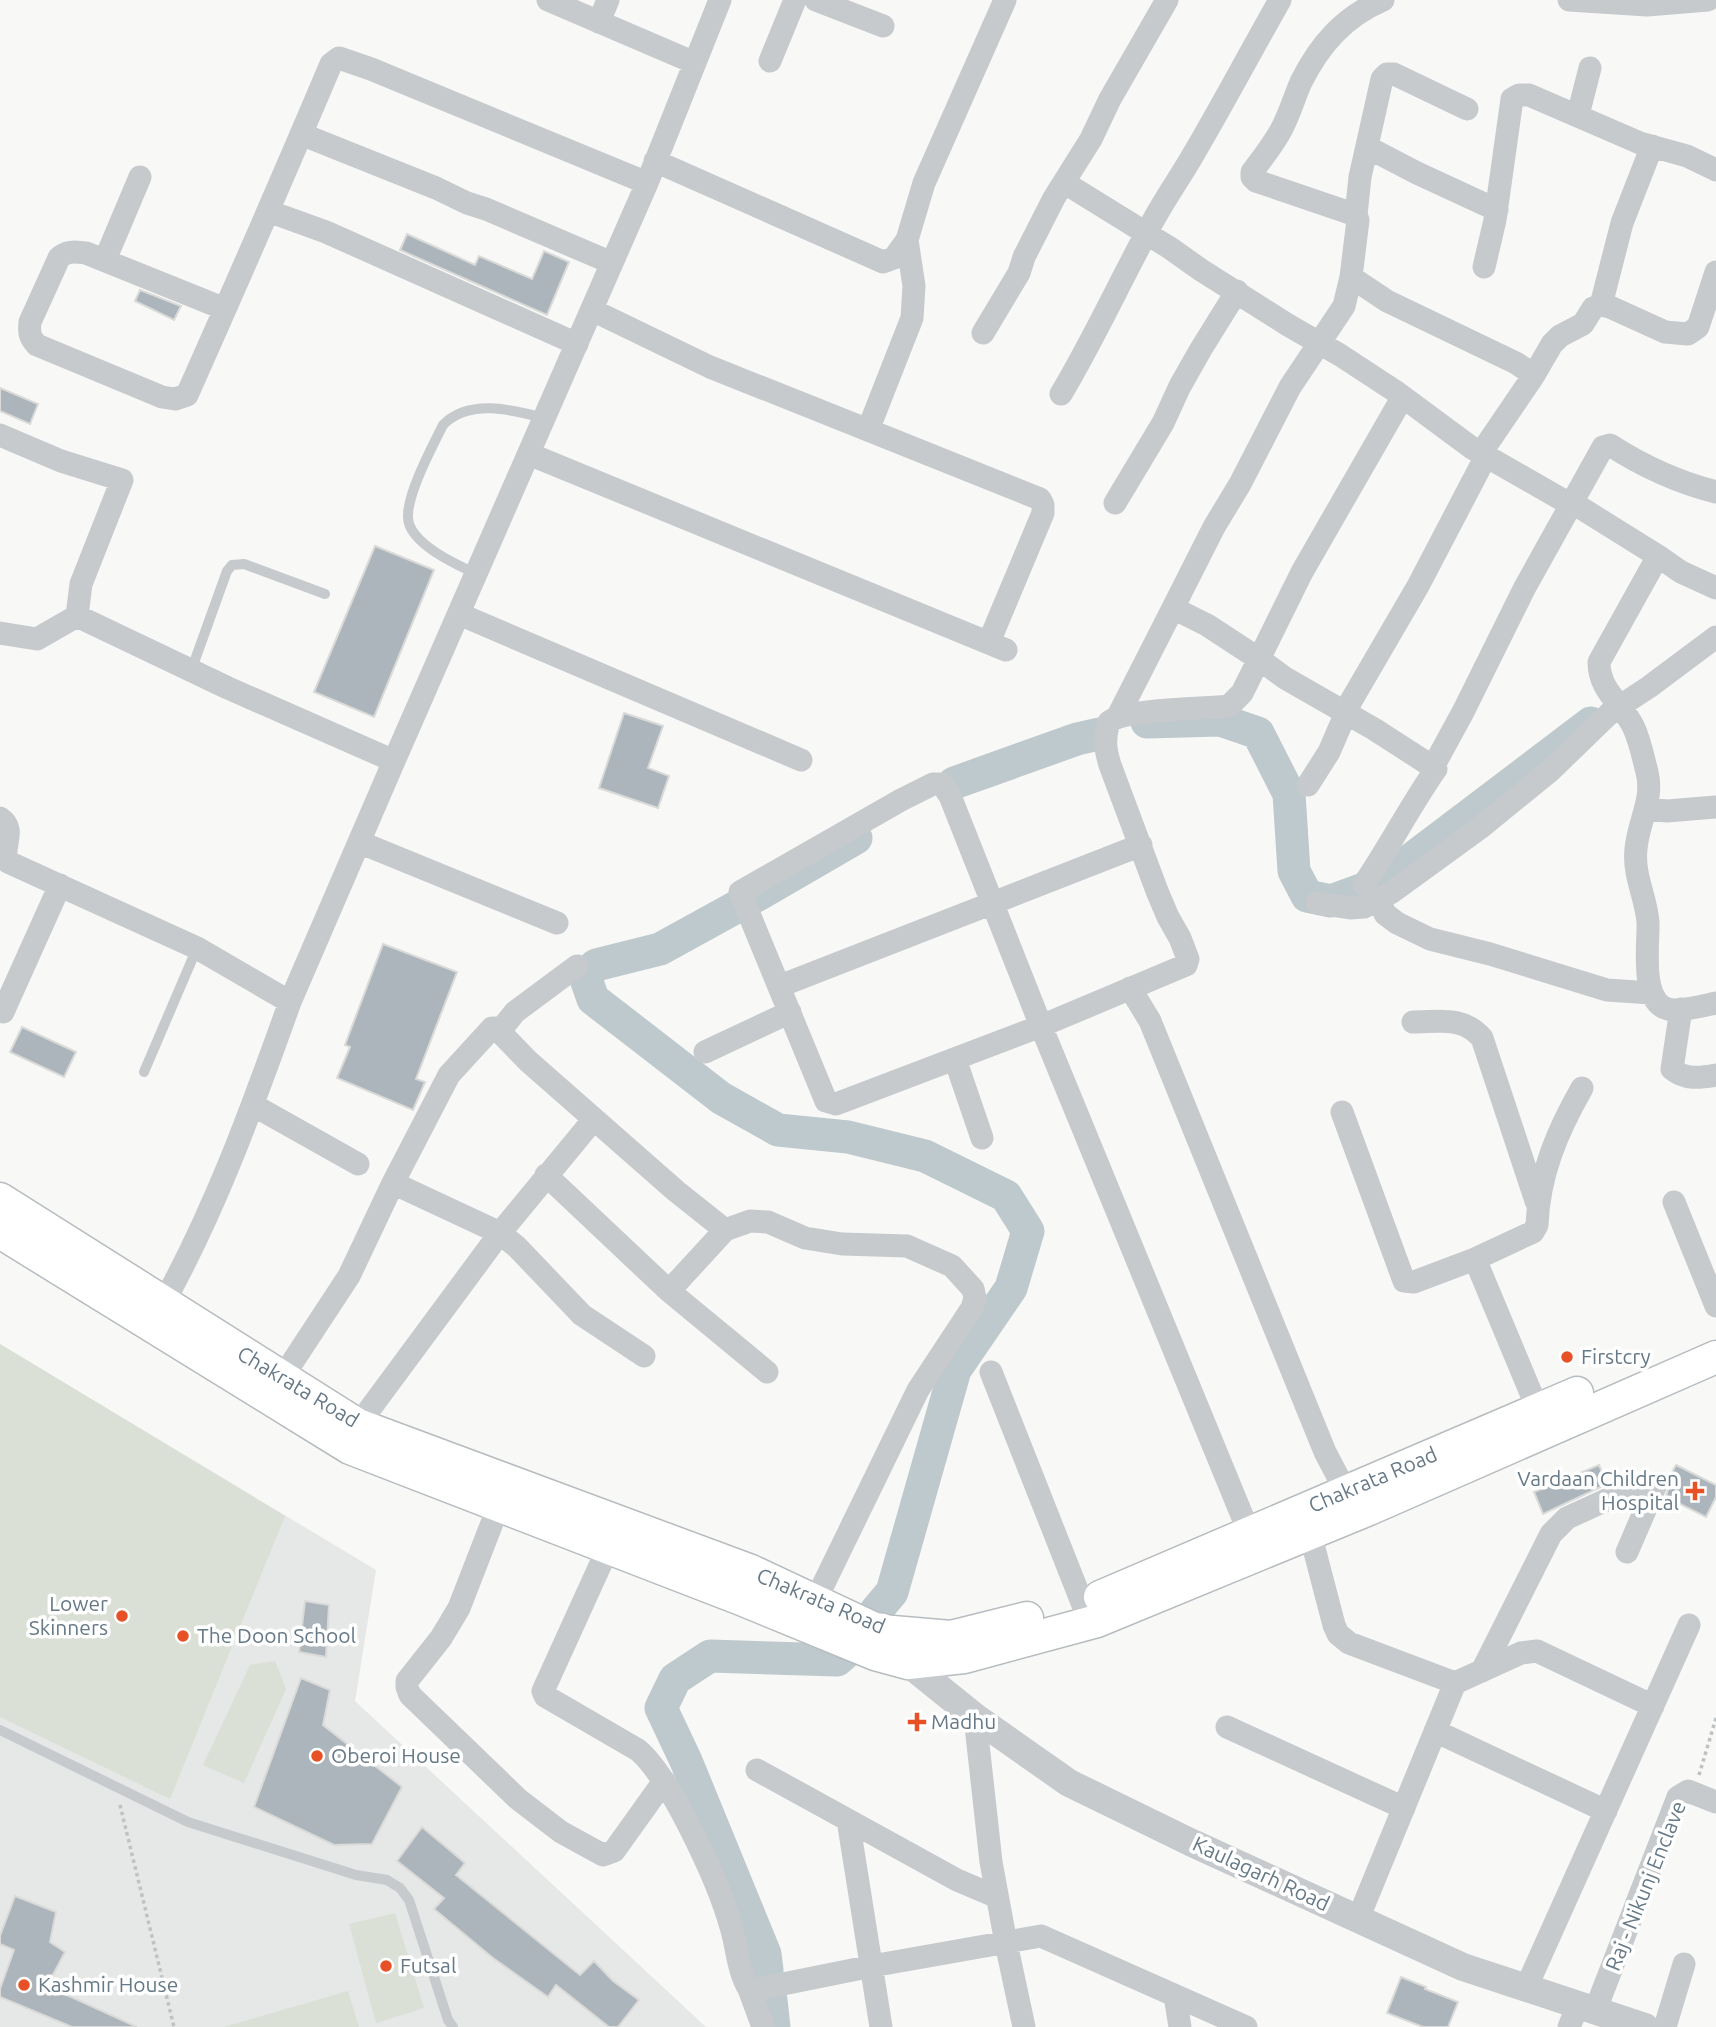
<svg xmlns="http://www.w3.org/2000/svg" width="1716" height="2027" viewBox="0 0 1716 2027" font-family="Ubuntu,sans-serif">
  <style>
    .built { fill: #e6e7e7 }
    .green { fill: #dae0d6 }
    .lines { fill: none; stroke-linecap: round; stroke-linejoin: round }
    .river { stroke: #bec9cd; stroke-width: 33 }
    .building { fill: #acb5bb; stroke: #dadad8; stroke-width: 2 }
    .secondary-casing { stroke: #b6bcc0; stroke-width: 35 }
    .primary-casing { stroke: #b9bdc1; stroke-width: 38 }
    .path { stroke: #bfc2c4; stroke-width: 3.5; stroke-dasharray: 3.5 3.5; stroke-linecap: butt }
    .service { stroke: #c6cacd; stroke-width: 10 }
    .minor { stroke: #c6cacd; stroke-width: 23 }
    .tertiary { stroke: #c6cacd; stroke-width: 28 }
    .secondary { stroke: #fff; stroke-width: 32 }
    .primary { stroke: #fff; stroke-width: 35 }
    .poi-dot { fill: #e85126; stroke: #fff; stroke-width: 2.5 }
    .labels { text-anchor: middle; stroke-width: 7; stroke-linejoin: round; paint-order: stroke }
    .poi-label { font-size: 21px; fill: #667987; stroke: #fff; text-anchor: start }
    .street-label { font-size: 21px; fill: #667987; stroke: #fff }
  </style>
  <rect width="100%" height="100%" fill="#f8f8f6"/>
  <path class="built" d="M0,1344l376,226 -21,131 351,326h-706z"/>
  <path class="green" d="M0,1344l285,172 -115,283 -170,-82z
    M275,1661l11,28 -42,94 -41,-18 47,-100z
    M395,1913l29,95 -48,15 -27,-99z
    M348,1991l11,36h-135z"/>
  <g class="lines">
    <path class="river" d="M1147,722l73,-2 38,13 31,61 5,77 13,25 24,5 49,-18 211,-160
      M954,783l123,-44 22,-5
      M756,896l100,-58
      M740,905l-80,44 -64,16 -11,11 8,23 128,99 57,32 70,7 77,19 81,40 22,35 -17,57 -56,82 -63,222 -16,19
      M767,1970l-2,-16 -79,-193 -25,-53 14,-29 35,-23 127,4 8,-7
      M771,2000l3,27"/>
  </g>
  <path class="building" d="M407,234l68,31 4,-9 53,23 12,-28 25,11 -22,53 -147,-65z
    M140,290l41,16 -7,14 -39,-19z
    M0,388l38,16 -8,20 -30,-13z
    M375,546l59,24 -60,147 -60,-25z
    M624,713l39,13 -15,42 21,8 -11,32 -59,-20z
    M383,944l74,28 -41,107 9,3 -12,28 -76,-32 13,-31 -5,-2z
    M22,1027l54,25 -12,25 -54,-25z
    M1599,1465l8,19 -64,30 -9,-22z
    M1676,1465l40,20v12l-10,20 -40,-20 3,-11 -2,-5z
    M305,1601l24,4 -3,52 -27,-5z
    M301,1678l29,12 -7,35 79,62 -30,57 -38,1 -80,-38z
    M422,1827l43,36 -9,12 124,100 14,-14 19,20 26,19 -21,27h-9l-53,-42 -8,12 -55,-39 -59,-49 10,-11 -47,-37z
    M15,1896l41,16 -6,30 15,10 -18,34 90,41h-65l-72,-30v-8l14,-39 -14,-6v-8z
    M1401,1977l25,10 -1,2 33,13 -10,25h-25l-36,-14z"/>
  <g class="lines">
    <defs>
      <path id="secondary" d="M0,1199l358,226 393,146 128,60
        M0,1232l350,216 391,151 134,55 33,9 56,-6 133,-36 272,-112 347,-152
        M1100,1597l477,-204
        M881,1631l70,6 76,-19"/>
      <path id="primary" d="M879,1631h2"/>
    </defs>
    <use href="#secondary" class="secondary-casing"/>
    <use href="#primary" class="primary-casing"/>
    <path class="path" d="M1699,1775l17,-57
      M120,1805l54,222"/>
    <path class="service" d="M477,574c-20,-9 -69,-31 -69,-57 -1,-23 24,-70 35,-92 26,-27 70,-15 101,-7
      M191,671l36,-100 5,-6 12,-1 81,30
      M144,1072l53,-124
      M0,1730l188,92 168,53 31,5 13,8 9,12 39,120 5,7"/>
    <path class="minor" d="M548,0l147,63
      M816,0l67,26
      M1569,0l78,5 61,-5
      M599,22l9,-22
      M770,61l25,-61
      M1578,115l12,-47
      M301,134l135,54 31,15 19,6 126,54
      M1367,147l50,26 80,37
      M655,161l228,101 11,-4 13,-18 17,-57 81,-183
      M1065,183l105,65 31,22 87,55 52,30 55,36 77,57 89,51 12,4 85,53 -59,106c0,29 22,40 34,64 7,14 10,31 14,46 7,28 -9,50 -11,77 -3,26 10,48 12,73 1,24 -10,86 26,88 14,0 28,-4 42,-7
      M268,211l58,21 251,112
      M1356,215l4,-38 22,-98 5,-5h7l73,35
      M907,240l7,46 -2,32 -44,112 172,69 3,6v8l-54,129
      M105,260l35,-83
      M1484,267l11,-47 17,-121 7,-4h10l111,48 47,13 29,14
      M1351,277l36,24 129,62 18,12
      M1601,305l21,-82 30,-77
      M225,309l-139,-56c-10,-1 -19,-3 -27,5l-29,64c-1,10 -1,15 7,23l125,52 13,2 12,-4c49,-110 97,-220 144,-331l8,-6 32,11 276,114
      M592,310l118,57 158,63
      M983,333l36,-60 5,-16 30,-59 37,-59 19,-40 57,-99
      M1061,394c34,-57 61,-117 93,-175 12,-22 27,-43 39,-64 30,-51 58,-104 87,-155
      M0,435l61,26 61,19 -41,104 -4,32
      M1481,453l53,-78 18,-31 8,-8 23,-12 10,-16 8,-3 9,2 55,25 23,2 10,-7 18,-55
      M529,454l477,196
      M1115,503l48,-80 17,-37 21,-37 36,-58
      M1658,556l23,16 35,16
      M459,614l342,146
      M0,633l37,6 40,-23 151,72 166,73 -104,241
      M1118,716l55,-108
      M394,761l253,-578 73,-183
      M1433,767l30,-55 61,-123 79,-142 7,-2c34,22 67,37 106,47
      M1308,785l21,-33 22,-51 67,-115 68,-130
      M1647,809l20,2 49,-4
      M0,818c18,12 0,30 8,44l189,86 93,54c-38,106 -77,215 -134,314
      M359,842l198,81
      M1364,884c26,-38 46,-78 72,-115l-62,-40 -89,-51 -26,-19 43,-87 100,-174
      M1380,900l5,14 12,9 33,16 60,15 117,36 44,3
      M1317,903l33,5 14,-1 28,-15 88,-64 70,-57 61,-59 38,-25 67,-50
      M780,986l361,-141
      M1130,988l20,33 175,431 21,40
      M1681,1009l-9,60c13,11 28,9 44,6
      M3,1012l57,-127
      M1413,1022c27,0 50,-6 69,16l54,163
      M499,1032l16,-20 62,-46
      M705,1052l85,-40
      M955,1059l27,79
      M253,1105l105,59
      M1342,1112l62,169 10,1 61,-23
      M546,1175l123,116 56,-61
      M393,1183l107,50 17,14 65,68 62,41
      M1674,1202l42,104
      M669,1291l98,81
      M991,1372l92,233
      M282,1378l67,-102 44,-93 56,-108 43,-47h4l32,33 148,130 49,39 25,-9 18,1 37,16 37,6 65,2 45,20 21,23 2,9 -3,10 -54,82 -110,226
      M1538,1410l-63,-151 58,-27 4,-7c2,-51 20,-93 45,-137
      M358,1425l142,-192 94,-114
      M499,1505l-40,103 -18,30 -34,43v6l3,8 108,104 43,33 42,23 11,-4 50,-70
      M1310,1533l24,92 4,9 11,9 106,40 66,-30 16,-2 116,55
      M1255,1547l-214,-521 -91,-230 -8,-12h-9l-32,16 -161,92 86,209 10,3 205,-78 145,-61 2,-6 -8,-21 -12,-21 -11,-26 -47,-126c-5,-16 -6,-26 -1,-43 15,-13 95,-13 120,-16l13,-13 17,-34 -52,-34 -34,-17 41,-81 26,-43 50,-97 54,-81 7,-29 7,-57 -2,-5 -100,-34 -4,-4v-5c10,-13 20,-26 28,-40 9,-16 14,-34 21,-50 19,-38 43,-65 82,-82
      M608,1548l-65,143 2,5 93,54c33,28 81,133 93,177 6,19 7,45 18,62l4,1 119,-24 169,-30 205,91
      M1482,1671l69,-137 16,-16 68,-31h20l-28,65
      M975,1717l16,145 15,81 18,84
      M1227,1727l177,81
      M1435,1731l171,80
      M757,1770l200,110 40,17
      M848,1820l33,207
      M1358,1919l97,-236
      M1526,1988l163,-363
      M749,1989l14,38
      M1175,1996l5,31
      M1595,2011l83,-214 10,-6 28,11
      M1569,2027l9,-22
      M1665,2027l19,-63"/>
    <path class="tertiary" d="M897,1650l11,13 67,54 94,66 121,59 273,125 182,60"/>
    <use href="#secondary" class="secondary"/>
    <use href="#primary" class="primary"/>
  </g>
  <g class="poi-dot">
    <circle cx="1567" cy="1357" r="7"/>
    <path d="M1691.5 1480.5h7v7h7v7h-7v7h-7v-7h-7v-7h7z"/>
    <circle cx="122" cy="1616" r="7"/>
    <circle cx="183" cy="1636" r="7"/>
    <path d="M913.5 1711.5h7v7h7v7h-7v7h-7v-7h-7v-7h7z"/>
    <circle cx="317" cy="1756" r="7"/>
    <circle cx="386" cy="1966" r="7"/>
    <circle cx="24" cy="1985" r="7"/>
  </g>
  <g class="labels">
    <g class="poi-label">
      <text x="1581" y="1364">Firstcry</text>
      <text x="1679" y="1486" text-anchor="end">Vardaan Children<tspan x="1679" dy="24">Hospital</tspan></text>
      <text x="108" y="1611" text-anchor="end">Lower<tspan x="108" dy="24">Skinners</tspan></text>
      <text x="197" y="1643">The Doon School</text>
      <text x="931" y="1729">Madhu</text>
      <text x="331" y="1763">Oberoi House</text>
      <text x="400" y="1973">Futsal</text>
      <text x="38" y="1992">Kashmir House</text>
    </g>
    <g class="street-label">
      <text transform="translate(298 1387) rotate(31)" y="7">Chakrata Road</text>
      <text transform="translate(1373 1480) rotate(-23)" y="7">Chakrata Road</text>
      <text transform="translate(821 1601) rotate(23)" y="7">Chakrata Road</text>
      <text transform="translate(1261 1874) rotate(25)" y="7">Kaulagarh Road</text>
      <text transform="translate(1646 1886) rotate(-68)" y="7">Raj - Nikunj Enclave</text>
    </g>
  </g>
</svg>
